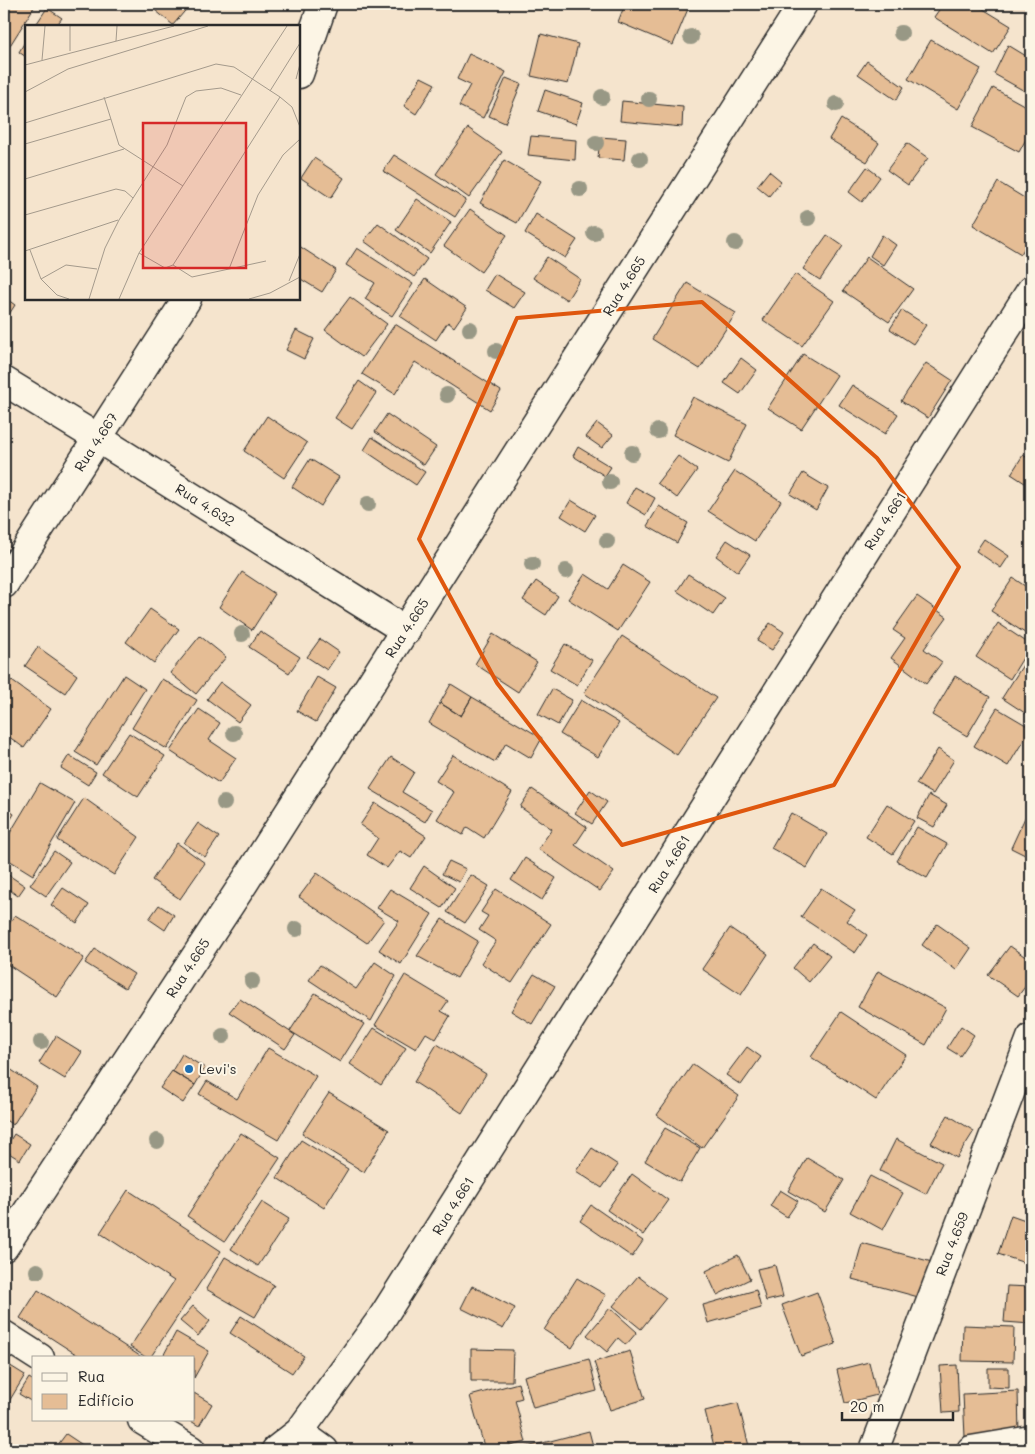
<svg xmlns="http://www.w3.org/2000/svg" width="1035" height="1454" viewBox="0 0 1035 1454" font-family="Mali,sans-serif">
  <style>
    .building { fill: #e5bd95; stroke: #2b2b2b }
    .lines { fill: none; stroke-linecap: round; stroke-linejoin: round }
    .minor-casing { stroke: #2b2b2b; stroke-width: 31 }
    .minor { stroke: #fcf5e5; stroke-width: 28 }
    .tree { fill: #989885 }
    .marked { fill: none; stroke: #df570e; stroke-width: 4; stroke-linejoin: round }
    .poi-dot { fill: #1f6fb2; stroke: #fcf5e5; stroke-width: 2 }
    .labels { text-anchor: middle; stroke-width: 4; stroke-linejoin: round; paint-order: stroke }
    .street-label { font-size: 14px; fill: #2b2b2b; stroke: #fcf5e5 }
    .poi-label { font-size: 14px; fill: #2b2b2b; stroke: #fcf5e5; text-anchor: start }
    .inset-road { fill: none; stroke: #a49a8c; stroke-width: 1 }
    .view { fill: #d62828; fill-opacity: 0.15; stroke: #d62828; stroke-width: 2.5 }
    .inset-edge { fill: none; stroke: #2b2b2b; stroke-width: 2.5 }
  </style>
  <rect width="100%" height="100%" fill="#f5e4cd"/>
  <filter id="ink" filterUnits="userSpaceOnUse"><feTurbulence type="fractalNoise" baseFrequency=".02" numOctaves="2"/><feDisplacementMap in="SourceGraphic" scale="10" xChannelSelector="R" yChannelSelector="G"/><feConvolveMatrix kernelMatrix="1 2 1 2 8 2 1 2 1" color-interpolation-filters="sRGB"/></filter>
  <g filter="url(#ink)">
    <path class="building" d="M10,4h26l-27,43 -5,-3v-31z
      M161,4h25l3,2 -16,19 -18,-15z
      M625,4h65l-17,41 -55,-23z
      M943,4h32l36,22 -18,28 -59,-37z
      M47,8l15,10 -6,8h-21z
      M541,34l37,10 -10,40 -37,-8z
      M26,40v17l-7,-5z
      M931,40l50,29 -23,40 -50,-30z
      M1008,45l23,14v29l-3,5 -34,-19z
      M469,54l37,18 -23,46 -24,-12 11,-21 -13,-6z
      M867,61l37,26 -8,13 -38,-26z
      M421,77l14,7 -19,30 -12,-8z
      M506,78l15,6 -16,39 -16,-7z
      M993,88l38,21v21l-12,22 -47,-25z
      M545,90l38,13 -7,21 -38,-13z
      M622,101l61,6 -1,20 -62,-6z
      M841,119l38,24 -12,19 -38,-23z
      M468,128l34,24 -33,46 -33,-24z
      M531,136l45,4 -1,20 -47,-5z
      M600,137l26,2 -2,21 -26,-2z
      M907,143l21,15 -20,27 -21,-15z
      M394,155l72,45 -11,17 -72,-46z
      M314,158l30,20 -13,20 -30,-20z
      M504,160l37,21 -24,42 -37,-20z
      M867,167l13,10 -18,25 -13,-10z
      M769,171l12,10 -12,15 -12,-10z
      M998,182l33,20v34l-10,18 -48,-29z
      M417,199l34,23 -21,31 -34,-23z
      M470,209l37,26 -26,37 -37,-26z
      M536,214l41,26 -12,18 -40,-25z
      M378,223l49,36 -13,18 -50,-36z
      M827,235l16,11 -23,34 -17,-11z
      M882,235l14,10 -13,20 -13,-9z
      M299,246l37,24 -14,22 -23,-14z
      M357,248l56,36 -21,32 -27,-17 10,-16 -29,-18z
      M547,257l33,22 -13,21 -34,-22z
      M867,257l46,32 -24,33 -46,-31z
      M495,274l30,18 -11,16 -29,-18z
      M795,274l39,27 -32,45 -39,-26z
      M425,279l42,29 -13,19 -6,-5 -12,18 -36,-24z
      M687,283l49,30 -36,56 -48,-30z
      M4,297l11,8 -11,17z
      M350,297l37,27 -25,33 -37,-27z
      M902,310l24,15 -13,19 -23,-15z
      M395,324l106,67 -11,19 -75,-48 -20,32 -33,-20z
      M296,330l18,9 -10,20 -18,-9z
      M803,354l34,21 -36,54 -33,-21z
      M741,358l16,12 -17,24 -16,-11z
      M926,363l26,17 -24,38 -27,-17z
      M359,381l17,12 -24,36 -17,-11z
      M852,385l46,29 -13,20 -46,-29z
      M693,397l54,27 -19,39 -55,-28z
      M387,414l49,33 -12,18 -49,-33z
      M267,416l40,27 -23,35 -40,-27z
      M597,423l16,12 -11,13 -16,-11z
      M372,437l53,35 -9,13 -52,-35z
      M578,447l33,20 -6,9 -32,-20z
      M1023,455l8,5v27l-20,-13z
      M678,456l19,14 -20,28 -20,-15z
      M310,459l29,18 -18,29 -29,-19z
      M735,471l46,30 -26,40 -47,-30z
      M803,473l25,15 -12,22 -26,-16z
      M635,487l20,11 -9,17 -20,-12z
      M571,500l24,15 -10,16 -24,-15z
      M659,506l29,17 -11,20 -30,-17z
      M984,539l25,17 -8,12 -25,-17z
      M727,540l23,15 -12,17 -22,-16z
      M623,565l27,17 -32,49 -50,-32 17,-25 23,15z
      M242,572l33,22 -23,36 -33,-23z
      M688,574l37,24 -12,17 -36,-24z
      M1013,578l18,12v47l-40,-26z
      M536,581l22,15 -12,19 -23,-15z
      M917,596l30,21 -23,32 18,13 -16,22 -35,-26 14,-20 -12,-8z
      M150,609l29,20 -25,34 -28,-21z
      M770,623l14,9 -12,18 -15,-9z
      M998,623l33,22 -21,34 -34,-22z
      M260,631l40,26 -11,16 -40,-26z
      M493,634l44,28 -19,30 -43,-28z
      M200,636l26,21 -30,37 -26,-21z
      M622,636l94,62 -39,57 -93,-62z
      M320,639l19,13 -12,18 -20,-13z
      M565,644l27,16 -15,25 -27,-16z
      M38,647l39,28 -12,18 -40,-27z
      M1023,665l8,5v47l-29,-19z
      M124,675l21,14 -49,76 -21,-13z
      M955,676l35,21 -23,39 -35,-21z
      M317,677l19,11 -20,34 -19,-11z
      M9,679l42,30 -27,39 -20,-15v-47z
      M162,679l35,21 -30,49 -35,-21z
      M220,682l31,23 -13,17 -31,-23z
      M451,684l21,13 -11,19 -21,-13z
      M552,689l20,11 -14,25 -20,-11z
      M472,697l70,41 -11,20 -25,-15 -11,19 -66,-39 11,-20 21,13z
      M581,700l38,23 -21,34 -38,-23z
      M997,708l34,20 -23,38 -34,-20z
      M199,709l21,14 -11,17 27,18 -17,25 -49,-32z
      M129,733l36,23 -27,41 -36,-24z
      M938,749l16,11 -21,34 -17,-10z
      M69,755l27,17 -8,13 -27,-17z
      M453,755l59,37 -28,46 -17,-11 -4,8 -26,-16 17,-27 -18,-11z
      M391,757l23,15 -12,20 30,18 -7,12 -55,-33z
      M40,783l35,20 -42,72 -29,-18v-14z
      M532,789l55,38 -12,18 39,27 -14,19 -62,-42 14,-20 -32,-22z
      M590,790l17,12 -15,22 -17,-11z
      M929,795l18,10 -13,22 -17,-9z
      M84,798l55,39 -25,38 -57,-35z
      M375,803l51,33 -15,22 -11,-7 -13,17 -20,-13 11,-17 -18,-13z
      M887,804l27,17 -21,33 -27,-17z
      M4,807l10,7 -10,16z
      M1028,811l3,2v45l-20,-10z
      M791,813l36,21 -20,34 -36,-20z
      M198,823l21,14 -14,20 -21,-14z
      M917,827l30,17 -20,34 -30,-17z
      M177,843l28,20 -25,36 -28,-19z
      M54,851l16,11 -24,34 -16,-11z
      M525,858l31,20 -14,22 -31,-20z
      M449,861l17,8 -7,13 -17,-8z
      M424,866l31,22 -13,20 -32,-20z
      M4,872l21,14 -7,10 -14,-10z
      M317,873l67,47 -17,23 -68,-46z
      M471,875l18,11 -24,37 -18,-11z
      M63,888l26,17 -12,18 -26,-18z
      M821,888l34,22 -8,11 20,14 -12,18 -54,-36z
      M390,889l42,25 -31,50 -22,-14 20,-29 -22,-13z
      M496,889l55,35 -39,59 -31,-20 15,-22 -17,-11 9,-14 -7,-4z
      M159,905l15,10 -9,15 -16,-11z
      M15,915l69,43 -27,39 -53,-35v-31z
      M442,919l36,22 -21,37 -40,-22z
      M937,924l34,24 -15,22 -34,-25z
      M730,928l38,26 -27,41 -39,-26z
      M813,943l17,13 -21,26 -16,-14z
      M1010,946l21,15v18l-13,17 -30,-21z
      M95,949l39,25 -9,14 -40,-25z
      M375,962l21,14 -25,45 -62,-41 11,-15 36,24z
      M878,971l68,37 -20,37 -68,-38z
      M534,974l21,12 -23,38 -21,-13z
      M405,975l43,26 -7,10 9,5 -14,23 -10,-6 -10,16 -41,-24z
      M315,993l49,31 -24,38 -50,-31z
      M240,999l55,36 -10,14 -56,-37z
      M841,1012l65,43 -30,45 -65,-43z
      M961,1026l13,9 -14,21 -13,-8z
      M374,1028l32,20 -25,37 -31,-21z
      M56,1036l26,16 -17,27 -26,-16z
      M437,1044l49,30 -24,39 -48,-31z
      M747,1047l14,10 -20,28 -15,-10z
      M268,1048l48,28 -38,64 -79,-46 8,-13 30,18z
      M182,1054l23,14 -10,17 -23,-14z
      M693,1064l46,32 -37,52 -45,-33z
      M4,1065l33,22 -24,38 -9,-6z
      M172,1071l23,14 -12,18 -23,-15z
      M329,1093l60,37 -25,42 -62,-38z
      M948,1115l26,16 -17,27 -26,-15z
      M665,1128l35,20 -20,34 -35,-21z
      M241,1133l39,25 -55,83 -38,-25z
      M14,1134l16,10 -10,16 -16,-10z
      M896,1139l46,24 -16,31 -46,-23z
      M301,1140l47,29 -24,39 -47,-30z
      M592,1148l26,17 -16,23 -26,-17z
      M807,1158l37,22 -19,32 -37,-21z
      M632,1174l36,26 -25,35 -36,-25z
      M870,1176l33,17 -20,37 -33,-18z
      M128,1190l93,61 -71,107h-3l-17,-11 44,-66 -74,-48z
      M780,1190l18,11 -11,16 -17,-11z
      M262,1202l27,17 -31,47 -27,-17z
      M591,1205l52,36 -11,16 -52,-36z
      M1011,1215l20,7v43l-33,-11z
      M862,1243l70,19 -10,36 -70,-19z
      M738,1255l12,24 -33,16 -11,-24z
      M225,1257l49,28 -19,32 -49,-28z
      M775,1265l8,32 -17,4 -9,-32z
      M638,1276l28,22 -25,31 -28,-23z
      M577,1278l29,17 -34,53 -28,-18z
      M472,1286l43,22 -12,21 -42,-21z
      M1007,1286l24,1v37l-27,-2z
      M38,1290l105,68h-61l-62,-40z
      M756,1290l5,18 -53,15 -5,-18z
      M817,1292l19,52 -35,12 -19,-51z
      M193,1306l17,15 -12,15 -18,-15z
      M610,1308l27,24 -11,13 -8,-7 -11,14 -20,-17z
      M241,1316l63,40 -12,17 -62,-40z
      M963,1325l51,2 -1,35 -51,-1z
      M176,1332l33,19 -15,27v-20h-32z
      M471,1349l42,1 -1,31h-41z
      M630,1351l15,48 -35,11 -16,-48z
      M589,1359l8,32 -64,17 -9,-32z
      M4,1362l21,13 -20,33 -1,-1z
      M869,1362l8,33 -32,8 -8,-33z
      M957,1365l2,47 -16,1 -3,-47z
      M988,1368h21v20l-21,-1z
      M29,1378l5,3v22l-15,-9z
      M518,1383l4,15 -7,2 11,42 -32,8h-9l-15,-54z
      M1018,1391l1,43 -54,3 -2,-43z
      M194,1393l18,11 -13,22 -10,-6h5z
      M738,1403l12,47h-35l-10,-39z
      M589,1431l5,19h-66l-1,-3z
      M66,1434l24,16h-36z"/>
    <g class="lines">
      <defs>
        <path id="minor" d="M299,74l24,-70
          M4,381l95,58 307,192
          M4,584l183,-285
          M4,1247l240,-364 559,-879
          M4,1335l36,23
          M142,1420l49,30
          M299,1432l25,18
          M276,1450l23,-18 83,-114 649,-1028
          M874,1450l157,-412
          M971,1450l60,-10"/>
      </defs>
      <use href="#minor" class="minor-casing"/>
      <use href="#minor" class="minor"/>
    </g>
    <g class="tree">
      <circle cx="901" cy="33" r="8"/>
      <circle cx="691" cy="37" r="8"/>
      <circle cx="602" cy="97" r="8"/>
      <circle cx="649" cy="99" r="8"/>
      <circle cx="836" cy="104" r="8"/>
      <circle cx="596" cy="143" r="8"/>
      <circle cx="640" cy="159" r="8"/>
      <circle cx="580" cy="189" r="8"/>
      <circle cx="808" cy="218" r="8"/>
      <circle cx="594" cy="233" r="8"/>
      <circle cx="735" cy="243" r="8"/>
      <circle cx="470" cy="329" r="8"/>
      <circle cx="496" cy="351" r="8"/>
      <circle cx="447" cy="395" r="8"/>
      <circle cx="658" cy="431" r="8"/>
      <circle cx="632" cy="453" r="8"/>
      <circle cx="610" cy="482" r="8"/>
      <circle cx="368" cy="504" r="8"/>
      <circle cx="607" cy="541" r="8"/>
      <circle cx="532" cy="564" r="8"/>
      <circle cx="566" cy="571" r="8"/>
      <circle cx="242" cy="634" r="8"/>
      <circle cx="234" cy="733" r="8"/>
      <circle cx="224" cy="803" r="8"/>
      <circle cx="296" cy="929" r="8"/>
      <circle cx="252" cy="981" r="8"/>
      <circle cx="223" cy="1036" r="8"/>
      <circle cx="41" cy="1042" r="8"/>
      <circle cx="157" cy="1141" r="8"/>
      <circle cx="37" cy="1271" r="8"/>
    </g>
  </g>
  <path class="marked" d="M702,302l175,156 82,109 -125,218 -212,60 -125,-162 -78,-144 98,-221z"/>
  <circle class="poi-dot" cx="189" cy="1069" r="5"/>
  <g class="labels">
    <g class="street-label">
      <text transform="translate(624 286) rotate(-58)" y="5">Rua 4.665</text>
      <text transform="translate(96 442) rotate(-57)" y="5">Rua 4.667</text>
      <text transform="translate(205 505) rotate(32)" y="5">Rua 4.632</text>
      <text transform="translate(885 521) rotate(-58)" y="5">Rua 4.661</text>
      <text transform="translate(407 628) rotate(-57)" y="5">Rua 4.665</text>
      <text transform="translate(669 864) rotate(-58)" y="5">Rua 4.661</text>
      <text transform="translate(188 968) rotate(-57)" y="5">Rua 4.665</text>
      <text transform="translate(453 1206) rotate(-58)" y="5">Rua 4.661</text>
      <text transform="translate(952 1244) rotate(-69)" y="5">Rua 4.659</text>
    </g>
    <g class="poi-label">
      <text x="199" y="1074">Levi's</text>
    </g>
  </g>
  <g transform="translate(25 25)">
    <rect width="275" height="275" fill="#f5e4cd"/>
    <path class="inset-road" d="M45,1v25M91,16l1,-15M17,35l3,-34M0,40l149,-39M271,54l4,-15M245,66l30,-48M0,67l43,-23 140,-43M79,72l15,48 64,41M0,98l191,-59 18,3 46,30 12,10 8,20M0,119l86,-25M0,154l99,-30M0,190l91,-26 9,2 8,7M5,225l11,29 16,16 12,4M0,226l93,-31M114,228l26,15 8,-3 107,-168M148,240l19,12 37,-8 29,-74 25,-40 17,-16M204,244l37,-8M16,254l25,-14 31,4M264,256l11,-27M64,274l16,-51 14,-28 48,-75 19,-48 10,-6 25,-3 20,7M94,274l20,-46 148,-227M224,274l21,-6 30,-16"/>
    <path class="view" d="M118,98h103v145h-103z"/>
    <rect width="275" height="275" class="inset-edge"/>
  </g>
  <rect width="1035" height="1454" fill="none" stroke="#fcf5e5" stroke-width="20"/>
  <rect x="10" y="10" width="1015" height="1434" fill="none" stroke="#2b2b2b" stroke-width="2" filter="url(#ink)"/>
  <rect x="32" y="1356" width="162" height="65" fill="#fcf5e5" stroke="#a8a49b"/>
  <rect x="42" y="1373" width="25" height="8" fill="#fcf5e5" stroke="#a8a49b"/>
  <text x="78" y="1382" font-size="15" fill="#2b2b2b">Rua</text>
  <rect x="42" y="1394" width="25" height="15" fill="#e5bd95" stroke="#a8a49b"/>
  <text x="78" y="1406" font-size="15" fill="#2b2b2b">Edifício</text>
  <path d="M842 1412v8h111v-8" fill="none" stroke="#2b2b2b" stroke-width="2.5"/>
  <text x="850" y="1412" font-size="15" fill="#2b2b2b" stroke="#fcf5e5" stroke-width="4" paint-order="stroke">20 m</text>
</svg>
